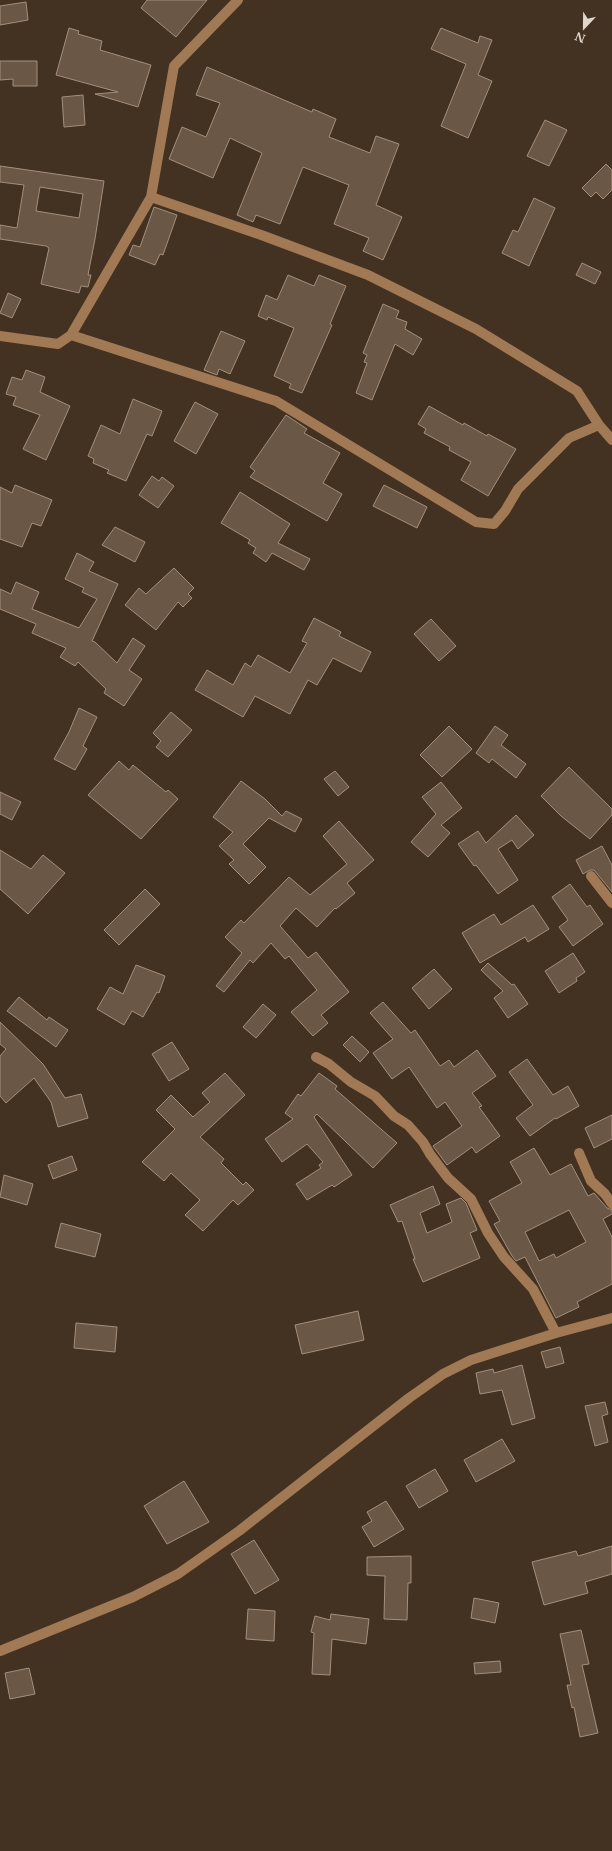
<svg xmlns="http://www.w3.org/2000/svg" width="612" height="1851" viewBox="0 0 612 1851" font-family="'Libre Baskerville',serif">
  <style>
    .building { fill: #6a5746; stroke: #a48f7d; fill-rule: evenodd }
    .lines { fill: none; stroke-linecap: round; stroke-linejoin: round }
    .minor { stroke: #a17954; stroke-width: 10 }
  </style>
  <rect width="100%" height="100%" fill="#433222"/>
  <path class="building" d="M147,0h60l-31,37 -35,-29z
    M26,2l2,18 -28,5v-19z
    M69,28l10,3 -1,3 24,7 -2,9 51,15 -13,42 -43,-13 23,-2 -62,-17z
    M441,28l37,15 2,-7 12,4 -14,35 14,6 -24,57 -27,-12 25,-62 -35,-15z
    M0,61h37v25h-24v-7l-13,1z
    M207,67l105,45 1,-3 23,10 -7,18 41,16 6,-17 23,8 -23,61 26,12 -19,43 -20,-9 6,-13 -35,-14 15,-39 -46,-18 -23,57 -24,-9 -3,7 -16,-7 25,-62 -32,-15 -17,40 -44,-19 13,-32 24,10 14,-34 -24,-8z
    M83,95l2,30 -21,2 -2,-30z
    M545,120l22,10 -18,36 -22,-10z
    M606,164l6,6v20l-9,9 -7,-7 -5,5 -9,-9z
    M0,166l104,15 -9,58 -7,36h3l-3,12 -7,-1 -2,7 -38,-9 8,-36 -3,-2 -46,-7v-14l17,3 7,-43 -24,-3zM40,187l43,7 -4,24 -43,-7z
    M534,198l21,10 -26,58 -27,-13 11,-23 5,2z
    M154,207l23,8 -14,40 -3,-1 -5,11 -26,-10 4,-10 7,2z
    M582,263l19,9 -6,12 -19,-9z
    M288,275l26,11 5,-11 27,11 -16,38 2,1 -7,16 -23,52 -13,-5 2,-4 -17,-8 20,-48 -26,-11 -1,3 -9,-4 8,-21 11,5z
    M8,293l13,6 -9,19 -12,-5z
    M383,304l16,7 -3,7 11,4 -2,7 17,10 -9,16 -18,-11 -23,56 -16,-7 11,-30 -3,-1 3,-7 -4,-2z
    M221,331l24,10 -15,33 -11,-5 -2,6 -13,-5z
    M26,370l19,7 -5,15 30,14 -24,54 -23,-11 17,-34 -27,-10 3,-8 -10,-3 6,-17 10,3z
    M133,399l29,12 -10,25 -5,-2 -21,47 -19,-8 2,-3 -16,-7 1,-4 -6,-3 13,-31 19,9z
    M195,402l23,12 -22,40 -22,-13z
    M429,406l34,19 1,-2 23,13 1,-2 28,15 -28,47 -27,-16 10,-18 -22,-12 1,-3 -26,-14 2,-4 -8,-5z
    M286,415l21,14 -3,4 36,20 -17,30 19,11 -15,27 -77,-44 5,-6 -5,-4z
    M152,476l7,5 3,-4 12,9 -16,22 -19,-13z
    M15,485l37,15 -11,26 -9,-3 -10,24 -22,-8v-52l12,6z
    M384,485l43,22 -10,21 -44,-22z
    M240,492l50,32 -12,19 32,16 -6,11 -32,-17 -6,9 -13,-9 3,-5 -8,-5 2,-3 -29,-17z
    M115,527l30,15 -10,20 -33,-17z
    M77,553l17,9 -5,9 29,13 -26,57 3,1 22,21 16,-25 12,8 -16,24 13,9 -18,27 -20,-13 2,-4 -28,-27 -3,4 -15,-9 6,-9 -34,-15 4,-9 -36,-15v-20l11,5 5,-12 23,10 -7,17 47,19 18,-29 -15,-7 2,-4 -19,-9z
    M174,568l20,20 -6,6 4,4 -9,9 -5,-5 -22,28 -31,-25 14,-17 7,6z
    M314,618l27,14 -2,4 32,16 -10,20 -28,-14 -16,27 -9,-5 -18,34 -35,-18 -12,21 -48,-27 12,-20 26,15 12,-22 6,4 7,-12 32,18 17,-30 -5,-2z
    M431,619l25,27 -17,15 -25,-27z
    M79,708l18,9 -14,29 4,3 -12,21 -21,-11 15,-27z
    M171,712l21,18 -24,27 -12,-10 5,-6 -8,-8z
    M449,726l23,23 -30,28 -22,-22z
    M495,726l13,9 -7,10 25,19 -10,14 -24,-19 -3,4 -13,-10z
    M119,761l10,9 4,-5 33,27 2,-2 10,9 -37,40 -53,-44z
    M569,767l43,42v6l-22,24 -29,-23 -20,-20z
    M335,771l14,16 -11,9 -14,-17z
    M241,781l24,18 17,17 4,-5 16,8 -7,13 -26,-14 -26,26 23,23 -17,17 -20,-20 5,-4 -15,-14 14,-14 -20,-15z
    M441,782l21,26 -21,17 9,8 -22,24 -17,-15 25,-28 -14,-17z
    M0,792l21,10 -9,18 -12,-6z
    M516,815l18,20 -16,14 -6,-9 -14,9 20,31 -20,14 -22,-29 -2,1 -16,-22 20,-13 8,12z
    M339,821l35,39 -27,23 8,10 -19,16 -1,-1 -18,19 -21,-19 -16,18 28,32 8,-6 33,40 -28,23 7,8 -15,13 -22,-24 26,-22 -28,-34 -4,3 -14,-16 -18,20 -3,-3 -26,32 -8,-6 26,-33 -17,-16 16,-17 3,3 45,-46 21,18 37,-31 -24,-28z
    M602,846l10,19v27l-18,-22h-4l-7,4 -7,-14z
    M0,850l31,19 12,-14 22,18 -37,41 -28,-25z
    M570,884l17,23 3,-2 13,19 -30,22 -14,-19 9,-7 -16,-23z
    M145,889l15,15 -41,41 -15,-15z
    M533,905l16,24 -21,13 -3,-5 -45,26 -18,-30 32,-19 7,11z
    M573,953l12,19 -9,6 1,3 -18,12 -14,-22z
    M488,963l24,22 2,-1 14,20 -20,14 -14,-20 9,-7 -22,-21z
    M136,965l29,11 -6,17 -2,-1 -14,25 -11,-6 -8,14 -27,-16 13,-22 13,7z
    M434,969l18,20 -23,20 -17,-21z
    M19,997l28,23 2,-3 19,13 -12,17 -49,-36z
    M383,1002l28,31 4,-3 25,36 9,-6 5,7 23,-17 19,26 -24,17 10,13 -3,1 21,29 -24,17 -4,-6 -25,18 -14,-19 29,-20 -17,-24 -8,6 -28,-41 -17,12 -19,-26 20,-14 -23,-26z
    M263,1004l13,11 -20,23 -13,-11z
    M0,1022l43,42 22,34 16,-4 7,24 -30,9 -7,-25 -17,-24 -28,25 -6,-7v-40l6,-7 -6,-5z
    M352,1036l17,16 -9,10 -17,-17z
    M172,1042l17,27 -20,12 -17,-27z
    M527,1059l26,36 15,-9 11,20 -23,13 -1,-1 -25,18 -14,-18 17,-13 -24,-33z
    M225,1073l20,22 -45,42 24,22 -3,4 22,22 3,-3 8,8 -16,15 -5,-5 -30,31 -18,-16 15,-15 -29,-27 -7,8 -22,-19 33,-33 -19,-19 15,-15 22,22 17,-15 -8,-9z
    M319,1073l18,13 -2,3 62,54 -24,25 -56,-54 -3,3 38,58 -18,12 -2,-2 -25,15 -11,-16 25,-16 -2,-3 4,-3 -16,-18 -25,18 -17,-23 28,-20 -8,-6 13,-19 3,2z
    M612,1115v24l-18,9 -9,-20z
    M534,1148l16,27 21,-11 17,32 6,-3 13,15 5,2v4l-9,5 9,18v47l-35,18 2,5 -23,11 -31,-61 -9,4 -4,-5 -18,-32 6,-3 -11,-20 33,-18 -12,-21zM569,1210l17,32 -30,16 -2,-4 -15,7 -14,-29z
    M72,1156l5,14 -24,9 -5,-14z
    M4,1175l29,9 -6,21 -27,-8z
    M433,1186l7,18 -20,9 7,20 25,-11 -6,-18 15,-6 5,5 11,27 -7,3 10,25 -57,24 -10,-23h2l-13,-38 -4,1 -8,-17z
    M61,1223l40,11 -6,23 -40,-10z
    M358,1311l6,29 -62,14 -7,-29z
    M76,1323l41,4 -2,25 -41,-4z
    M560,1347l4,16 -18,5 -5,-16z
    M522,1365l13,53 -23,7 -10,-35 -22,4 -4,-21 17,-4 1,4z
    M605,1402l3,12 -6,2 6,26 -13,4 -10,-40z
    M502,1439l13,22 -39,21 -12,-22z
    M435,1469l13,22 -29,17 -13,-22z
    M184,1481l25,41 -42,22 -23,-38z
    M386,1501l18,28 -30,18 -12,-20 10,-6 -5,-9z
    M254,1540l25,40 -24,14 -24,-40z
    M612,1546v28l-27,8 3,11 -44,12 -12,-43 44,-11 2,5z
    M411,1556v27h-3l-1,37 -23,-1 1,-43 -18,-1v-18z
    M474,1598l25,5 -4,20 -24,-5z
    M248,1609l27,2 -1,30 -28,-2z
    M331,1614l38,5 -3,25 -34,-5 -2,36 -18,-1 2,-41 -3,-1 4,-16 15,4z
    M581,1630l8,34 -7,1 16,68 -18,4 -6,-30 -2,1 -5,-23h4l-11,-51z
    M500,1661l1,11 -26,2 -1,-11z
    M29,1668l6,26 -25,5 -5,-26z"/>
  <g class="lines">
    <path class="minor" d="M151,197l113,39 104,39 108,54 101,62 22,34 13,15
      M71,335l205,66 200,121 18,2 11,-13 13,-22 51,-51 30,-13
      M0,336l58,8 13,-9 80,-138 23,-131 64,-66
      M591,876l21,27
      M316,1057l13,7 22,18 24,14 19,20 14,9 15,17 7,12 18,24 23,21 17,34 16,24 29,32 23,44
      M579,1153l12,28 14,13 7,10
      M0,1651l133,-54 45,-23 61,-43 170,-133 34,-24 28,-14 85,-27 56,-15"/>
  </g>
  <g transform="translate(584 28) rotate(202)" stroke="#433222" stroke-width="3" paint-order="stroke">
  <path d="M0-3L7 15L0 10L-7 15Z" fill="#e0d5cb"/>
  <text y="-6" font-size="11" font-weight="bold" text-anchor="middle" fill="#e0d5cb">N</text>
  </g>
</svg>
